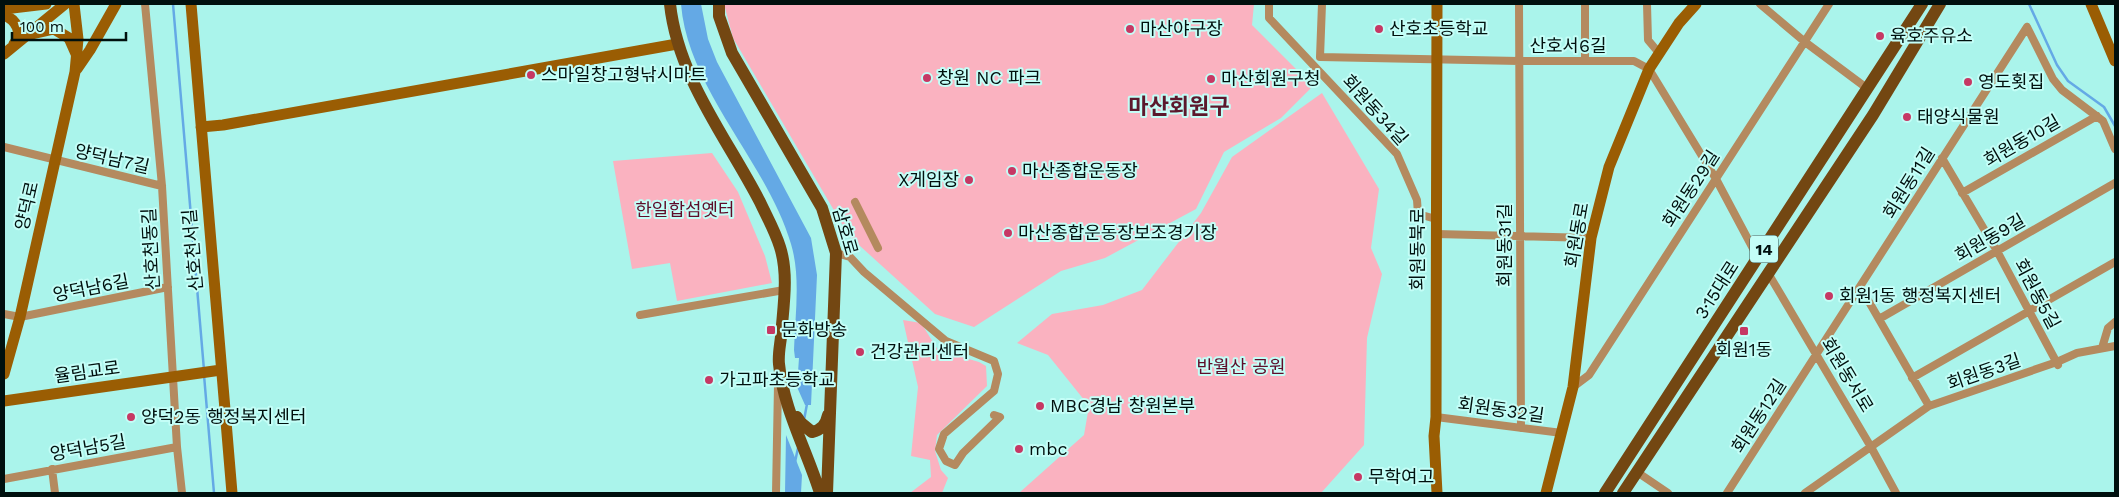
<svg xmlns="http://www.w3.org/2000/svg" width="2119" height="497" viewBox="0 0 2119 497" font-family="'Work Sans','Noto Sans KR',sans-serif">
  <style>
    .green { fill: #fab2c0 }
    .water { fill: #64a9e5 }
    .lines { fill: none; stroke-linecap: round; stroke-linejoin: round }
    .stream { stroke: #64a9e5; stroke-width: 2.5 }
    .street { stroke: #b48a5f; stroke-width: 8 }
    .secondary { stroke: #9a5d03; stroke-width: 11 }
    .primary { stroke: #734712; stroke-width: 12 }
    .poi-dot { fill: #c63864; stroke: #c4fef7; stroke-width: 2 }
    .labels { text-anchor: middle; stroke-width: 4; stroke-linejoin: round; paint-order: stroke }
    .shield { fill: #c4fef7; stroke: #3b5754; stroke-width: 1 }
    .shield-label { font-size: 16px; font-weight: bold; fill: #00100e }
    .poi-label { font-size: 18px; fill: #00100e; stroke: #c4fef7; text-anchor: start }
    .street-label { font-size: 18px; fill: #00100e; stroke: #c4fef7 }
    .park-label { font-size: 18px; fill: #5e0c29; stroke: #c4fef7 }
    .district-label { font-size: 22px; font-weight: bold; fill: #5c182c; stroke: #c4fef7 }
  </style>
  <rect width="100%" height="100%" fill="#aaf4eb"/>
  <path class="green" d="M724,4h530l-2,21 61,61 -32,32 -57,34 -28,57 -91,49 -44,13 -87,56 -39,-13 -86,-78 -116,-198z
    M1322,93l57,96 -8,59 11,26 -15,64 -3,107 -43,48h-302l65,-58 5,-29 -41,-51 -31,-12 35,-29 51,-9 39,-15 59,-77 31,-56z
    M712,153l26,39 27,64 7,27 -95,18 -7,-38 -38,6 -19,-108z
    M903,320l18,3 17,27 41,12 7,4 1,20 -50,49 -2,16 6,19 7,8 -6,15h-32l21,-16 -1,-17 -19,-4 7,-69z"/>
  <path class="water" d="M681,4h20l7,35 9,23 94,176 6,37 -6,130h-6l-8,-18 2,-29h-4l-1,-8c1,-35 7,-73 -3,-106 -24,-82 -103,-154 -110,-240z
    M786,435l16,40 -1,18h-16z"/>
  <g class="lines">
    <path class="stream" d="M173,4l31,366
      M2029,4l28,61 11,16 36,26 11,19
      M204,375l10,118
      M804,420l3,-16
      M795,462l3,-14"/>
    <path class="street" d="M145,4l17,182 15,261 5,46
      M1269,4v14l128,136 20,46 1,14 18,5
      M1322,4l-2,53 199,4h115l15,8 67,110 42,79
      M1519,4l2,424
      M1585,4v57
      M1647,4l1,36 11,13
      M1760,4l45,38 63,47
      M2027,27l26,52 9,11 41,31 12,28
      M4,147l158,39
      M1942,158l55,93 61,114
      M1962,193l135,-77
      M855,202l23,46
      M1436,234l155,4
      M836,253l14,4 14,15 82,69 48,20 4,13 -4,17 -50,43 -5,15 7,12 9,4 8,-12 37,-36 -6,-2
      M1768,273l103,174 25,46
      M1861,288l68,118
      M4,314l16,3 148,-30
      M640,315l144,-25
      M1879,319l236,-136
      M2102,348l6,-20 7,-6
      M1912,378l203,-116
      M1573,387l16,-12 240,-371
      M1436,417l126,16
      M52,469l3,24
      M1637,472l31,21
      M4,479l173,-32
      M776,493l2,-108
      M1727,493l300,-466
      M1805,493l124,-87 128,-44 20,-9 38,-7"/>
    <path class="secondary" d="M191,4l41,489
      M1437,4l-1,413 -2,19 3,57
      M2091,4l24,57
      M4,9l42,-5
      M4,15c13,5 19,18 10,29
      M32,34l22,-5 15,9 8,18
      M4,54l61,-50
      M77,69l13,-19 26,-46
      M201,127l22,-2 454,-81
      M4,374l16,-57 55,-245 3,-33 -4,-35
      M4,401l217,-31
      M1546,493l27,-106 18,-149 18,-71 40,-98 30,-46 17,-19"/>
    <path class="primary" d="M670,4c8,74 57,134 90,198 7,15 15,29 20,45 9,28 3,61 1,90 -1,9 -3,18 -2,27 4,44 28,87 41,129
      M719,4v12l13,37 90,155 14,45 -9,240
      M797,417l4,6 11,9c10,-2 14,-8 16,-17
      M1605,493l317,-489
      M1623,493l250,-378 67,-111"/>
  </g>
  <g class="poi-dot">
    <circle cx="1130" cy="29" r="5"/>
    <circle cx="1379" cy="29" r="5"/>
    <circle cx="1880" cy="36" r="5"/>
    <circle cx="531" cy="75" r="5"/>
    <circle cx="927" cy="78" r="5"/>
    <circle cx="1211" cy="79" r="5"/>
    <circle cx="1968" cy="82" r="5"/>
    <circle cx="1907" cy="117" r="5"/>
    <circle cx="1012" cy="171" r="5"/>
    <circle cx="969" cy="180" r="5"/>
    <circle cx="1008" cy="233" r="5"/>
    <circle cx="1829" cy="296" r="5"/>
    <rect x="766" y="325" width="10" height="10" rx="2.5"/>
    <rect x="1739" y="326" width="10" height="10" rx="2.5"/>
    <circle cx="860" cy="352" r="5"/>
    <circle cx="709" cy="380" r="5"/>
    <circle cx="1040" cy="406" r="5"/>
    <circle cx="131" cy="417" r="5"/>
    <circle cx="1019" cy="449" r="5"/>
    <circle cx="1358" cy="477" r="5"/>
  </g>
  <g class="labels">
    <rect class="shield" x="1750" y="235.5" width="28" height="27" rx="4"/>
    <g class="shield-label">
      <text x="1764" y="255">14</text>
    </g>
    <g class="poi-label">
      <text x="1140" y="35">마산야구장</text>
      <text x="1389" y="35">산호초등학교</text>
      <text x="1890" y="42">육호주유소</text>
      <text x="541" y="81">스마일창고형낚시마트</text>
      <text x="937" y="84">창원 NC 파크</text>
      <text x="1221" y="85">마산회원구청</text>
      <text x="1978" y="88">영도횟집</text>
      <text x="1917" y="123">태양식물원</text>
      <text x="1022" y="177">마산종합운동장</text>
      <text x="959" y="186" text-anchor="end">X게임장</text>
      <text x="1018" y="239">마산종합운동장보조경기장</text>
      <text x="1839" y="302">회원1동 행정복지센터</text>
      <text x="781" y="336">문화방송</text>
      <text x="1744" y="356" text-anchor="middle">회원1동</text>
      <text x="870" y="358">건강관리센터</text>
      <text x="719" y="386">가고파초등학교</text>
      <text x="1050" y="412">MBC경남 창원본부</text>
      <text x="141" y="423">양덕2동 행정복지센터</text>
      <text x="1029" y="455">mbc</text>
      <text x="1368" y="483">무학여고</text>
    </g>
    <g class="street-label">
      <text x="1568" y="52">산호서6길</text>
      <text transform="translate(1375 110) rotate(48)" y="6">회원동34길</text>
      <text transform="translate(2022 141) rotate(-30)" y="6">회원동10길</text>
      <text transform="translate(112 159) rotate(13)" y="6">양덕남7길</text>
      <text transform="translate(1909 183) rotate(-58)" y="6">회원동11길</text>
      <text transform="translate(1691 189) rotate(-57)" y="6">회원동29길</text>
      <text transform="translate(27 206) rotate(-77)" y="6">양덕로</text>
      <text transform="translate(845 231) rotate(74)" y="6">삼호로</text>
      <text transform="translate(1577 235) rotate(-80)" y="6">회원동로</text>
      <text transform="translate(1990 238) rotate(-30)" y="6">회원동9길</text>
      <text transform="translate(1505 245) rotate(-90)" y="6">회원동31길</text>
      <text transform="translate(151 249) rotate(-93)" y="6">산호천동길</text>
      <text transform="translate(1418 249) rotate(-90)" y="6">회원동북로</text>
      <text transform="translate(193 250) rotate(-95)" y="6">산호천서길</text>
      <text transform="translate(91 288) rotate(-11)" y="6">양덕남6길</text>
      <text transform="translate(1717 290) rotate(-57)" y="6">3·15대로</text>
      <text transform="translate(2037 294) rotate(62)" y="6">회원동5길</text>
      <text transform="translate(87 372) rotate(-8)" y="6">율림교로</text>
      <text transform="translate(1984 372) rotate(-19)" y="6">회원동3길</text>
      <text transform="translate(1847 375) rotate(59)" y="6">회원동서로</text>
      <text transform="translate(1501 410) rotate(8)" y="6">회원동32길</text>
      <text transform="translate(1759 416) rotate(-57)" y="6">회원동12길</text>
      <text transform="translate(88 448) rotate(-10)" y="6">양덕남5길</text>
    </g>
    <g class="park-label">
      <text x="685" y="216">한일합섬옛터</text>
      <text x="1241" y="373">반월산 공원</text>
    </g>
    <g class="district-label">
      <text x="1179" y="114">마산회원구</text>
    </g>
  </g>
  <rect width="2119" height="497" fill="none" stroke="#00100e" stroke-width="10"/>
  <path d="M12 32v8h114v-8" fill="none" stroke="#00100e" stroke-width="2.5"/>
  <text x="20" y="32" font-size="15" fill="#00100e" stroke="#c4fef7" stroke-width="4" paint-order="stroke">100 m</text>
</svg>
